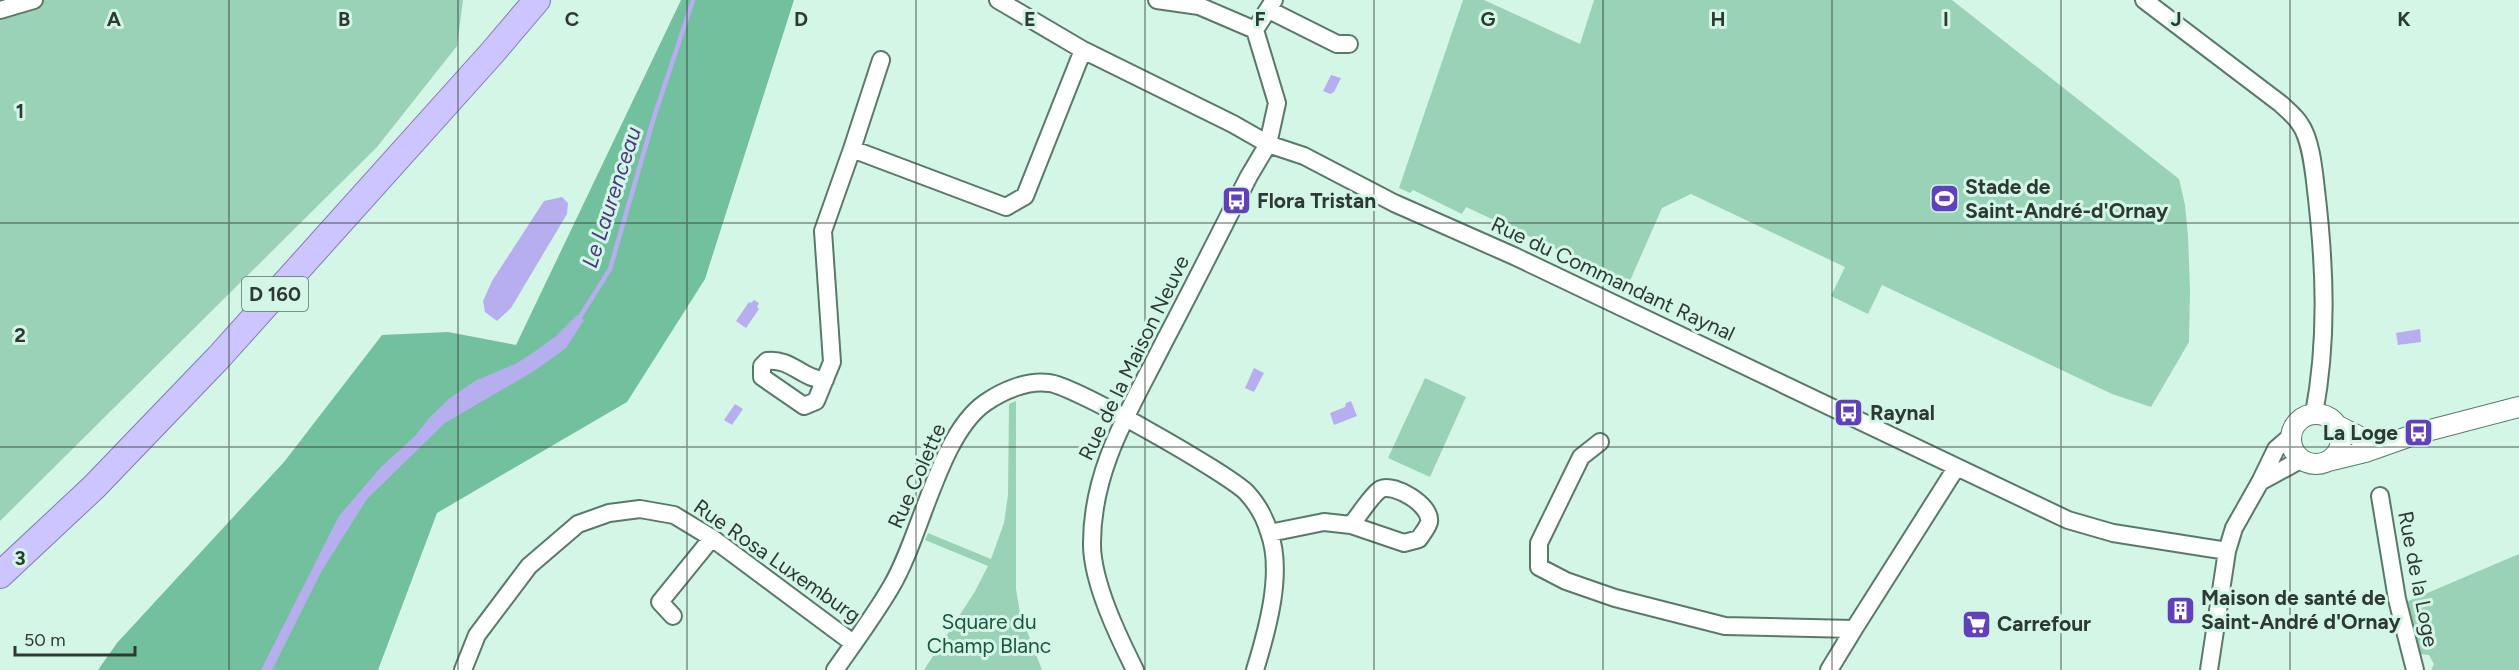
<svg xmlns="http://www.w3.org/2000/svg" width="2519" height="670" viewBox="0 0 2519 670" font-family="Figtree,sans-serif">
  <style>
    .green { fill: #9ad2b8 }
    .forest { fill: #73c09e }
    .water { fill: #b6aeef }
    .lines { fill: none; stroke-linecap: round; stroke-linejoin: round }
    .stream { stroke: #b6aeef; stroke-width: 4.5 }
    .minor-casing { stroke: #5a796a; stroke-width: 20 }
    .tertiary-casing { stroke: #5a796a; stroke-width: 22 }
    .primary-casing { stroke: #807bb6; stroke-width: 28 }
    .minor { stroke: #fff; stroke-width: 16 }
    .tertiary { stroke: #fff; stroke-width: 20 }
    .primary { stroke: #cdc5fd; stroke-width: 26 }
    .grid { fill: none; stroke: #2d3a34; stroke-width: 1.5; stroke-opacity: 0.55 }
    .labels { text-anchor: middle; stroke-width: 6; stroke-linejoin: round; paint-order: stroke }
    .shield { fill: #d4f6e6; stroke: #5f7269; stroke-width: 1.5 }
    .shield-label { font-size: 20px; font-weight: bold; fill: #2d3a34 }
    .poi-label { font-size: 21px; font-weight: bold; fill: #2d3a34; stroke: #d4f6e6; text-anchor: start }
    .street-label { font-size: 21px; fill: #2d3a34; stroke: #d4f6e6 }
    .park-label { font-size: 21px; fill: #19563f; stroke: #d4f6e6 }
    .water-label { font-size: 22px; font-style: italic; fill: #493884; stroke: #d4f6e6 }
    .grid-label { font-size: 20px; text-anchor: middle; font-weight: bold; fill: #2d3a34; stroke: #d4f6e6; stroke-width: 6; stroke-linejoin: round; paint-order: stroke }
  </style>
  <rect width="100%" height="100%" fill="#d4f6e6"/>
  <path class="green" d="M0,0h463l-6,46 -80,101 -377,374z
    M1463,0h21l96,44 14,-44h358l227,179 6,26 3,31 2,52 -1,54 -38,65 -39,-13 -230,-109 -14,29 -37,-18 14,-29 -154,-73 -29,14 -33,75 -163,-76 -4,7 -49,-24 -3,3 -11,-5z
    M1425,378l41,19 -36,80 -42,-19z
    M1016,401v188l4,24 22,57h-118l50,-77 14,-27 -63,-26 3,-7 63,26 13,-36 4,-28 1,-91z
    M2519,554v116h-88l3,-6 -5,-9 -10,-1 -13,-52z"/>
  <path class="forest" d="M681,0h113l-89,279 -78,123 -190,111 -59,157h-280l19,-27 167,-181 98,-127 66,-3 68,13z"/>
  <path class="water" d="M1331,75l10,3 -7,14 -4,2 -7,-3z
    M562,197l6,6 -1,11 -56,94 -14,13 -12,-9 -2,-11 9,-20 52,-80z
    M754,300l5,3 -2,4 2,2 -13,19 -10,-7 13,-19 2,1z
    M577,315l7,5 -18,28 -32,23 -89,52 -78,76 -46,73 -49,98h-11l78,-154 42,-49 34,-31 14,-18 21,-20 25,-17 42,-18 17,-11 22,-16z
    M2420,329l1,13 -23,3 -2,-12z
    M1254,368l10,5 -10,19 -9,-4z
    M1351,401l6,15 -23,9 -4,-12 15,-6 1,-4z
    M735,404l8,5 -11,16 -8,-5z"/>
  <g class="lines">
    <path class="stream" d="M578,320l32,-51 44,-152 39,-117"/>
    <defs>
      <path id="minor" d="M998,0l85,50 150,74 35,20 36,12 90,47 120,53 554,264 45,13 114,18
        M1157,0l42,6 56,24
        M2144,0l137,104c6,6 15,13 19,20 11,15 14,48 16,66 9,76 12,149 -2,224
        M0,10l34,-10
        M1269,10l68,34h12
        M852,149l29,-89
        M825,380c-23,-1 -34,-22 -58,-19l-5,5v11l42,29 12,-5 16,-39 -9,-131 29,-82 154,58 19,-11 58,-146
        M1600,442l-19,15 -42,86v24l27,14 49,17 110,28 129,3 102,-161
        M2260,482l42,-23
        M2380,496l17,103 18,71
        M1270,533l54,-11 27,3 53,18 15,-4c3,-5 9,-12 10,-17 3,-17 -35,-39 -48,-33 -9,5 -23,28 -30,36
        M673,616l-13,-14 52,-64
        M463,670l14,-35 52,-69 49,-42 31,-11 31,-4 34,6 38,23 141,105
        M835,670c19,-27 39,-54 56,-83 30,-50 48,-152 94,-184 17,-12 42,-23 64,-20 24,2 180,91 198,110 10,11 18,25 22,39 15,40 -2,99 -14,138
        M1135,670c-17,-34 -42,-86 -43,-124 -1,-77 39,-138 72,-204 29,-55 57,-111 85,-166l19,-32 9,-41 -22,-73 19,-30
        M1829,670l25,-41
        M2209,670l18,-119 7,-23 26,-46 16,-33 15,-13"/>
      <path id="tertiary" d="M2291 439a25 25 0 1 1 50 0a25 25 0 1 1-50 0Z
        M2338,426l24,12 26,4
        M2328,461l37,-9 54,-19 100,-26"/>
      <path id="primary" d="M0,575l94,-88 125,-130 273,-304 45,-53"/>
    </defs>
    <use href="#minor" class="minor-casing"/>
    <use href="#tertiary" class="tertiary-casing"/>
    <use href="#primary" class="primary-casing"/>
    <use href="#minor" class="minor"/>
    <use href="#tertiary" class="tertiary"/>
    <use href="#primary" class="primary"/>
  </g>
  <path class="grid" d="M229,0v670M458,0v670M687,0v670M916,0v670M1145,0v670M1374,0v670M1603,0v670M1832,0v670M2061,0v670M2290,0v670M0,223h2519M0,447h2519"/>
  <defs>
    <symbol id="stadium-square" viewBox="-11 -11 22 22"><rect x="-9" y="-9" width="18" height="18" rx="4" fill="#6141ba" stroke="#d4f6e6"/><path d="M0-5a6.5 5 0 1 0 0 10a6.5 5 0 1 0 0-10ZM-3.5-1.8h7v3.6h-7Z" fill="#fff"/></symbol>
    <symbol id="bus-square" viewBox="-11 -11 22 22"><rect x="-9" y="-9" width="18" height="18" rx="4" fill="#6141ba" stroke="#d4f6e6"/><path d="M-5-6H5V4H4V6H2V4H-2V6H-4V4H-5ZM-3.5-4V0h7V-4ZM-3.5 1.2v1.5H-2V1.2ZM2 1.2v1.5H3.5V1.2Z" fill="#fff"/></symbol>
    <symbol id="building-square" viewBox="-11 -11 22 22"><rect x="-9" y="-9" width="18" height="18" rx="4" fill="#6141ba" stroke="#d4f6e6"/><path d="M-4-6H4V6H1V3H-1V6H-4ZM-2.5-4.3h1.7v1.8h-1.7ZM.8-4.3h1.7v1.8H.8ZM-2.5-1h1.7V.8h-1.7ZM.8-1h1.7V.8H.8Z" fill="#fff"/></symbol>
    <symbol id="supermarket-square" viewBox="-11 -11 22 22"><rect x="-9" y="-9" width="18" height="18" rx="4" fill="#6141ba" stroke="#d4f6e6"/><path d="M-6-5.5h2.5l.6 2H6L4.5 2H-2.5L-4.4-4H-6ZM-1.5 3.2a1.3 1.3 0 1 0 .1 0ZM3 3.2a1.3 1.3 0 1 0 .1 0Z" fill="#fff"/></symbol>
  </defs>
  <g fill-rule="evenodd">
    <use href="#stadium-square" x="1928" y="182" width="33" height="33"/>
    <use href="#bus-square" x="1220" y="184" width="33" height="33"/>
    <use href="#bus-square" x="1832" y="396" width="33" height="33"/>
    <use href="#bus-square" x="2402" y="416" width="33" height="33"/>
    <use href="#building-square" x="2164" y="594" width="33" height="33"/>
    <use href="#supermarket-square" x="1960" y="608" width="33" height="33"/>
  </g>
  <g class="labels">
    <rect class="shield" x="242" y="277" width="66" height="34" rx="4.5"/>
    <g class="shield-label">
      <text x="275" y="301">D 160</text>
    </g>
    <g class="poi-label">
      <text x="1965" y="194">Stade de<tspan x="1965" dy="24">Saint-André-d'Ornay</tspan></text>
      <text x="1257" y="208">Flora Tristan</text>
      <text x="1870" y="420">Raynal</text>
      <text x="2398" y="440" text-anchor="end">La Loge</text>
      <text x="2201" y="605">Maison de santé de<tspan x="2201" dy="24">Saint-André d'Ornay</tspan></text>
      <text x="1997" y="631">Carrefour</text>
    </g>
    <g class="street-label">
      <text transform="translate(1613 279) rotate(25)" y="7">Rue du Commandant Raynal</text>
      <text transform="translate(1134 358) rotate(-64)" y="7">Rue de la Maison Neuve</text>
      <text transform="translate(917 476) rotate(-66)" y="7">Rue Colette</text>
      <text transform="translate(777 561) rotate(35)" y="7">Rue Rosa Luxemburg</text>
      <text transform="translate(2418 579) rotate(79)" y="7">Rue de la Loge</text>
    </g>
    <g class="park-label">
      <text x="989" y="629">Square du<tspan x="989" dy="24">Champ Blanc</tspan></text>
    </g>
    <g class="water-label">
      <text transform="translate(611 197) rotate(-72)" y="8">Le Laurenceau</text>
    </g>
  </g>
  <g class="grid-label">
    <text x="114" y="26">A</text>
    <text x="344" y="26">B</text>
    <text x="572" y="26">C</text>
    <text x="801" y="26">D</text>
    <text x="1030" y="26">E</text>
    <text x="1260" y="26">F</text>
    <text x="1488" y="26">G</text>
    <text x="1718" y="26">H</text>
    <text x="1946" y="26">I</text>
    <text x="2176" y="26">J</text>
    <text x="2404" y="26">K</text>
    <text x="20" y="118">1</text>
    <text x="20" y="342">2</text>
    <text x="20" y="565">3</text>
  </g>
  <path d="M15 646v9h120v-9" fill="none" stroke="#2d3a34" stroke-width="3"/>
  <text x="24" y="646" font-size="18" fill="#2d3a34" stroke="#d4f6e6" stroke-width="4.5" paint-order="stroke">50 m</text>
</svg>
